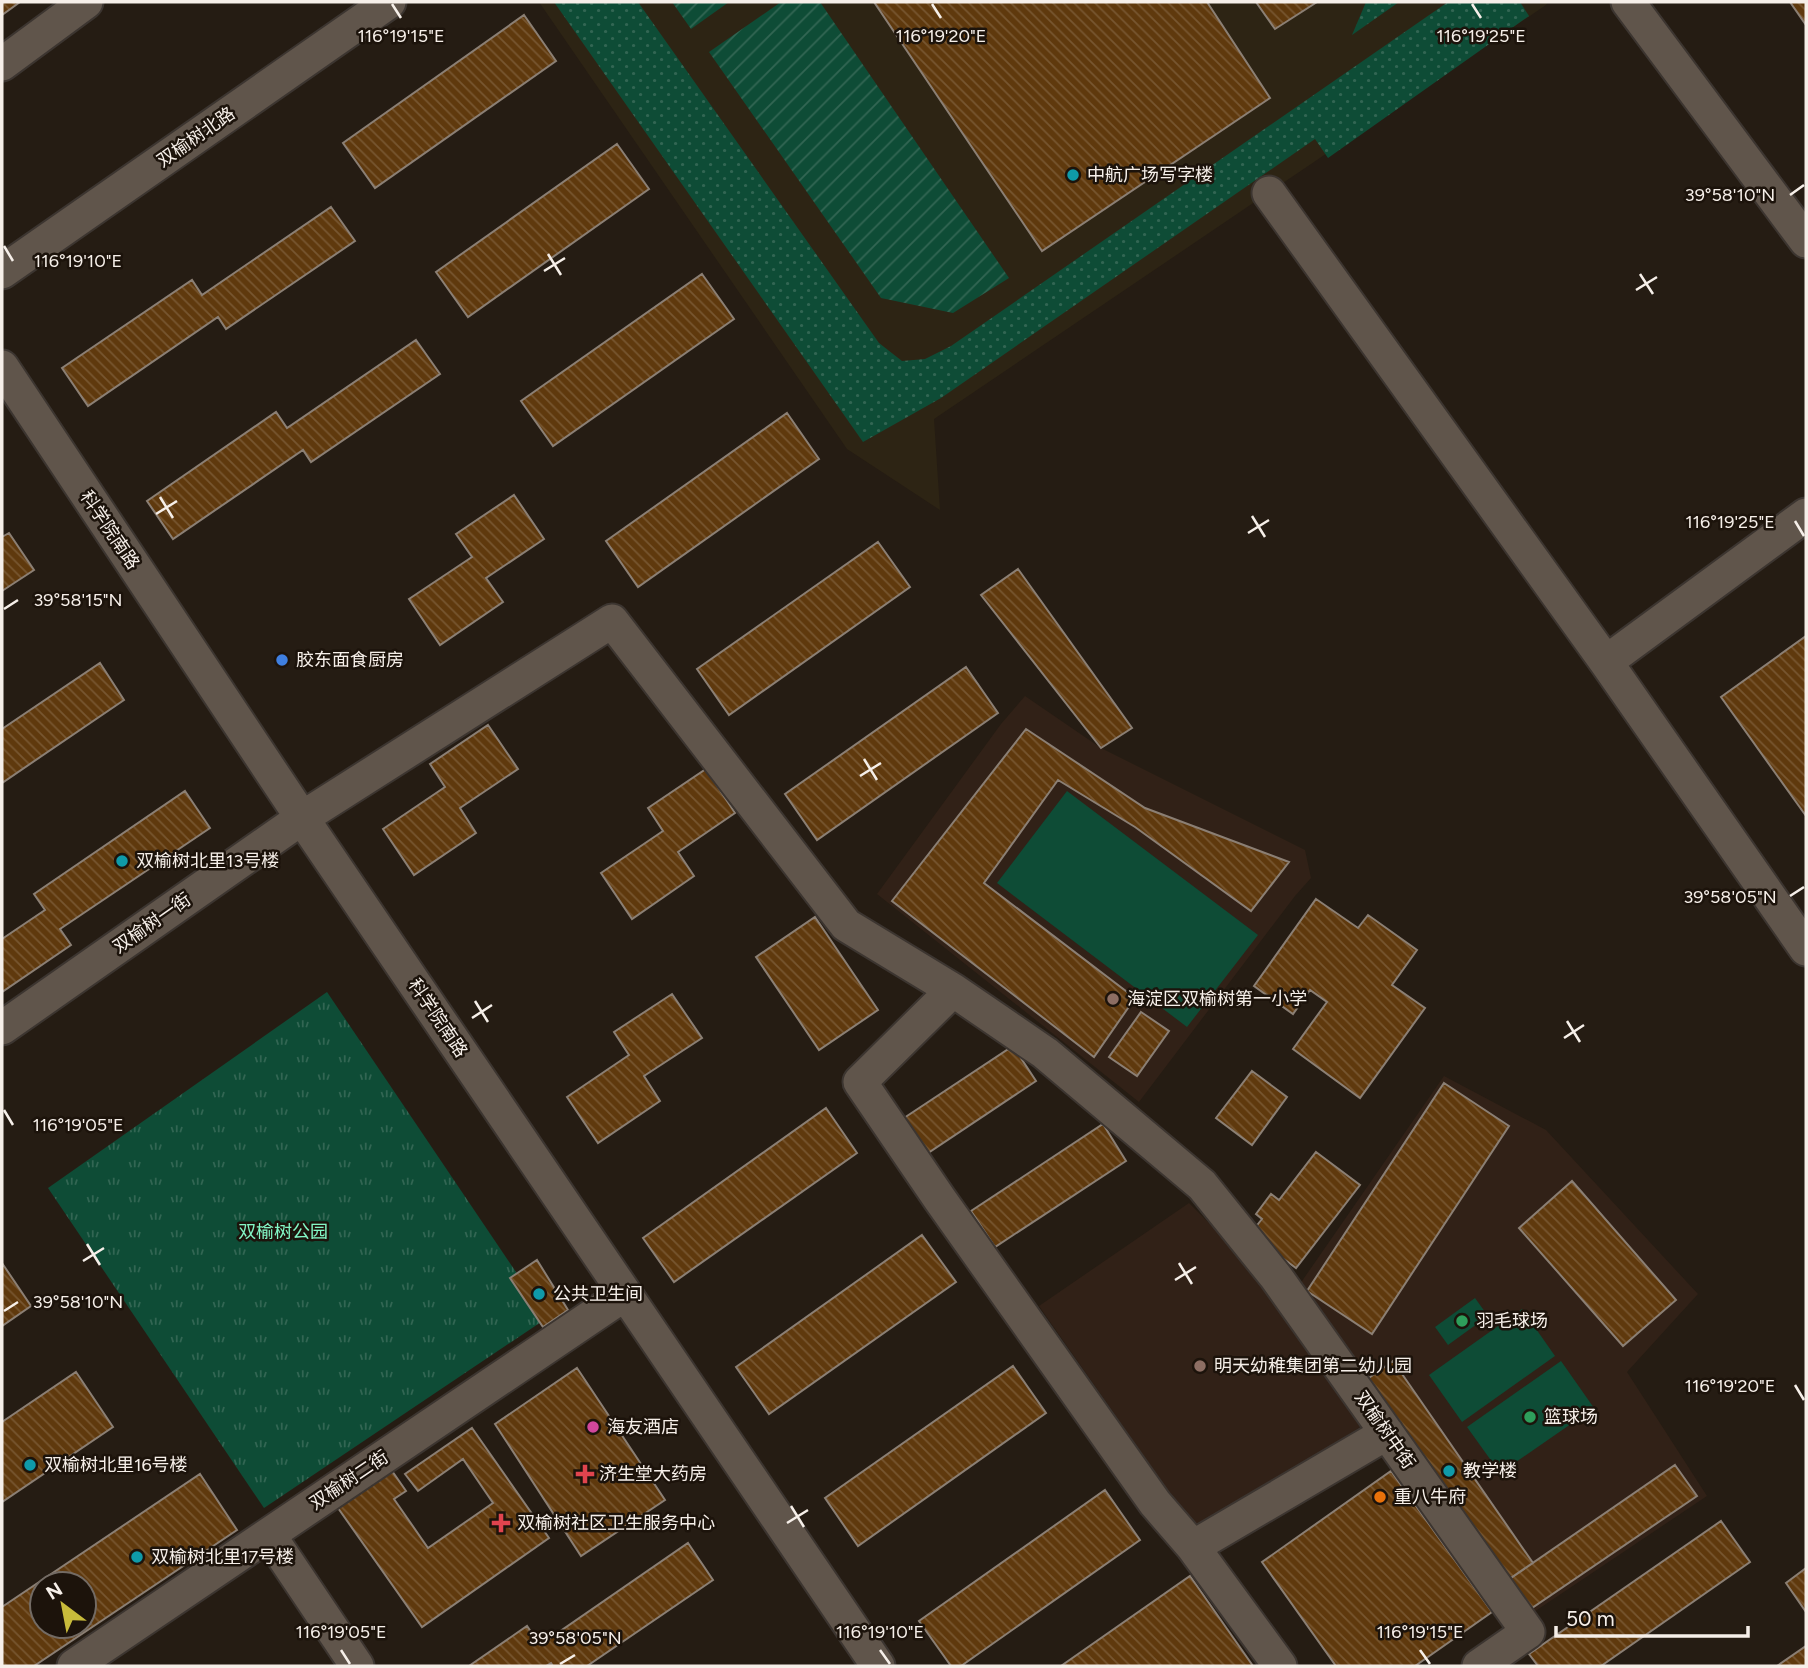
<svg xmlns="http://www.w3.org/2000/svg" width="1808" height="1668" viewBox="0 0 1808 1668" font-family="Figtree,'Noto Sans SC',sans-serif">
  <style>
    .commercial { fill: #2d2414 }
    .education { fill: #312117 }
    .grass { fill: url(#grass-dots) }
    .park { fill: url(#park-tufts) }
    .garden { fill: url(#garden-furrows) }
    .pitch { fill: #0e4c36 }
    .building { fill: url(#building-back-hatch); stroke: #8b7f74; stroke-width: 2; fill-rule: evenodd }
    .lines { fill: none; stroke-linecap: round; stroke-linejoin: round }
    .minor-casing { stroke: #3c3530; stroke-width: 37 }
    .minor { stroke: #60554b; stroke-width: 33 }
    .ticks { fill: none; stroke: #f6efe9; stroke-width: 2.5 }
    .culture-dot { fill: #0f9aa8; stroke: #1c130b; stroke-width: 2.5 }
    .shop-dot { fill: #3f7fe0; stroke: #1c130b; stroke-width: 2.5 }
    .education-dot { fill: #8d6e63; stroke: #1c130b; stroke-width: 2.5 }
    .leisure-dot { fill: #2e9e5b; stroke: #1c130b; stroke-width: 2.5 }
    .hotel-dot { fill: #d1479c; stroke: #1c130b; stroke-width: 2.5 }
    .health-dot { fill: #e0444e; stroke: #1c130b; stroke-width: 2.5 }
    .food-dot { fill: #e8710a; stroke: #1c130b; stroke-width: 2.5 }
    .labels { text-anchor: middle; stroke-width: 5; stroke-linejoin: round; paint-order: stroke }
    .street-label { font-size: 18px; fill: #f6efe9; stroke: #1c130b }
    .poi-label { font-size: 18px; fill: #f6efe9; stroke: #1c130b; text-anchor: start }
    .park-label { font-size: 18px; fill: #83f7c6; stroke: #1c130b }
    .ticks-label { font-size: 18px; text-anchor: middle; fill: #f6efe9; stroke: #1c130b; stroke-width: 5; stroke-linejoin: round; paint-order: stroke }
  </style>
  <defs>
    <pattern id="grass-dots" width="8" height="8" patternUnits="userSpaceOnUse" patternTransform="scale(1.75)"><rect width="8" height="8" fill="#0e4c36"/><path d="M2 2h.1M6 6h.1" fill="none" stroke="#326653" stroke-width="1.8" stroke-linecap="round"/></pattern>
    <pattern id="park-tufts" width="24" height="20" patternUnits="userSpaceOnUse" patternTransform="scale(1.75)"><rect width="24" height="20" fill="#0e4c36"/><path d="M3 7l-1-3M5 7V3M7 7l1-3M15 17l-1-3M17 17v-4M19 17l1-3" fill="none" stroke="#326653"/></pattern>
    <pattern id="garden-furrows" width="10" height="10" patternUnits="userSpaceOnUse" patternTransform="scale(1.75)"><rect width="10" height="10" fill="#0e4c36"/><path d="M-1 1l2-2M0 10L10 0M9 11l2-2" fill="none" stroke="#326653"/></pattern>
    <pattern id="building-back-hatch" width="6" height="6" patternUnits="userSpaceOnUse" patternTransform="scale(1.75)"><rect width="6" height="6" fill="#5f390d"/><path d="M-1 5l2 2M0 0l6 6M5-1l2 2" fill="none" stroke="#775630"/></pattern>
  </defs>
  <rect width="100%" height="100%" fill="#251c13"/>
  <path class="commercial" d="M539,2h1009l-2,3 -612,414 6,91 -93,-61z"/>
  <path class="education" d="M1025,696l76,52 204,102 6,28 -16,18 -156,206 -262,-208 124,-170z
    M1444,1076l102,54 152,164 -71,78 80,124 -182,122 -232,-324z
    M1189,1203l59,59 112,165 -163,105 -158,-226z"/>
  <path class="grass" d="M554,2h84l241,341 23,18 23,-2 26,-13 497,-344h72l9,14 -201,142 -13,-19 -374,259 -78,44z
    M1366,2h33l-47,33z"/>
  <path class="park" d="M327,992l220,326 -283,190 -216,-320z"/>
  <path class="garden" d="M672,2h57l-38,27z
    M781,2h39l189,276 -56,35 -72,-15 -172,-246z"/>
  <path class="pitch" d="M1067,791l191,144 -71,92 -190,-144z
    M1475,1298l13,18 -40,29 -13,-18z
    M1522,1309l33,47 -93,66 -33,-47z
    M1561,1361l33,47 -94,65 -33,-46z"/>
  <path class="building" d="M2,2h18l-18,13z
    M874,2h333l63,96 -228,153z
    M1256,2h61l-42,27z
    M1790,2h16v23z
    M524,15l32,46 -181,127 -32,-45z
    M617,144l32,45 -181,128 -32,-45z
    M331,207l24,34 -129,88 -8,-12 -130,89 -26,-38 130,-88 10,15z
    M702,274l32,45 -181,127 -32,-45z
    M416,340l24,34 -129,88 -8,-12 -130,89 -26,-38 129,-89 11,16z
    M787,413l32,46 -181,128 -32,-46z
    M514,495l30,44 -58,39 17,24 -63,43 -31,-46 63,-42 -16,-23z
    M9,533l25,37 -32,21v-54z
    M878,542l32,45 -181,128 -32,-46z
    M1018,569l114,159 -31,20 -120,-153z
    M1806,636v180l-85,-119z
    M100,663l24,37 -122,83v-54z
    M966,667l32,46 -181,127 -32,-46z
    M488,725l30,44 -58,39 16,25 -62,42 -31,-46 62,-42 -15,-23z
    M1026,729l119,79 144,54 -38,49 -116,-84 -77,-47 -74,103 151,115 -41,59 -202,-156z
    M706,769l29,44 -57,39 16,24 -62,43 -31,-46 62,-42 -15,-23z
    M185,791l25,37 -150,101 11,16 -69,47v-53l43,-29 -11,-16z
    M1316,899l42,29 10,-13 49,35 -25,35 33,23 -65,90 -67,-49 34,-47 -17,-12 -17,24 -39,-28z
    M815,917l63,93 -59,40 -63,-93z
    M672,994l30,44 -58,38 16,25 -62,42 -31,-46 62,-42 -15,-23z
    M1141,1012l28,19 -32,45 -28,-19z
    M1013,1046l23,35 -111,74 -24,-35z
    M1252,1071l35,26 -35,48 -36,-27z
    M1444,1083l65,43 -137,208 -65,-43z
    M826,1108l31,45 -183,129 -31,-44z
    M1103,1124l23,37 -131,86 -24,-36z
    M1316,1152l44,33 -64,83 -46,-34 12,-15 -6,-5 15,-20 8,6z
    M1572,1181l104,119 -53,46 -104,-118z
    M922,1235l34,47 -187,132 -33,-47z
    M537,1260l31,50 -25,17 -33,-49z
    M2,1263l29,43 -29,20z
    M1393,1361l140,202 -28,19 -139,-202z
    M1013,1366l33,47 -188,133 -33,-48z
    M577,1368l88,132 -84,56 -86,-132z
    M76,1372l37,55 -111,75v-80z
    M472,1428l77,110 -127,89 -84,-119 54,-37 14,20 -12,8 34,49 65,-45 -30,-44 -45,32 -13,-17z
    M1675,1465l22,31 -171,116 -21,-30z
    M1391,1471l101,141 -77,54h-79l-74,-104z
    M200,1474l37,56 -203,136h-32v-59zM42,1584h42v42h-42z
    M1105,1490l35,50 -179,126h-10l-32,-45z
    M1721,1521l29,41 -149,104h-63l-9,-12z
    M688,1543l25,37 -126,86h-34l-2,-3 -5,3h-77l58,-40 13,19z
    M1806,1568v44l-20,-29z
    M1190,1576l63,90h-192z
    M1806,1646v20h-29z"/>
  <g class="lines">
    <defs>
      <path id="minor" d="M1628,2l178,239
        M2,64l84,-62
        M1269,193l337,469 200,287
        M2,272l387,-270
        M2,367l300,451 576,848
        M1606,662l200,-147
        M2,1028l300,-210 310,-197 234,304 107,65
        M269,1535l88,131
        M1193,1547l194,-114
        M74,1666l551,-372
        M1280,1666l-87,-119 -38,-44 -216,-305 -79,-116 93,-92 92,63 157,132 74,92 252,355 -49,34"/>
    </defs>
    <use href="#minor" class="minor-casing"/>
    <use href="#minor" class="minor"/>
  </g>
  <path class="ticks" d="M392,4l9,14M932,4l9,14M1472,4l9,14M1790,195l14,-10M4,246l9,15M548,254l13,21M544,271l21,-13M1640,274l13,20M1636,290l21,-13M160,497l13,21M156,514l21,-13M1252,516l13,21M1795,521l9,15M1248,533l21,-13M4,609l14,-9M864,759l13,21M860,776l21,-13M1790,896l14,-9M475,1001l13,21M472,1018l20,-13M1567,1021l13,21M1564,1038l20,-13M4,1110l9,15M87,1244l13,21M83,1261l21,-13M1179,1263l13,21M1175,1280l21,-13M4,1311l14,-9M1795,1385l9,15M791,1506l13,21M787,1523l21,-13M341,1650l9,14M880,1650l10,14M1420,1650l10,14M560,1664l15,-9"/>
  <g class="culture-dot">
    <circle cx="1073" cy="175" r="7"/>
    <circle cx="122" cy="861" r="7"/>
    <circle cx="539" cy="1294" r="7"/>
    <circle cx="30" cy="1465" r="7"/>
    <circle cx="1449" cy="1471" r="7"/>
    <circle cx="137" cy="1557" r="7"/>
  </g>
  <circle class="shop-dot" cx="282" cy="660" r="7"/>
  <g class="education-dot">
    <circle cx="1113" cy="999" r="7"/>
    <circle cx="1200" cy="1366" r="7"/>
  </g>
  <g class="leisure-dot">
    <circle cx="1462" cy="1321" r="7"/>
    <circle cx="1530" cy="1417" r="7"/>
  </g>
  <circle class="hotel-dot" cx="593" cy="1427" r="7"/>
  <g class="health-dot">
    <path d="M581.5 1463.5h7v7h7v7h-7v7h-7v-7h-7v-7h7z"/>
    <path d="M497.5 1512.5h7v7h7v7h-7v7h-7v-7h-7v-7h7z"/>
  </g>
  <circle class="food-dot" cx="1380" cy="1497" r="7"/>
  <g class="labels">
    <g class="street-label">
      <text transform="translate(196 137) rotate(-35)" y="6">双榆树北路</text>
      <text transform="translate(110 530) rotate(56)" y="6">科学院南路</text>
      <text transform="translate(152 923) rotate(-35)" y="6">双榆树一街</text>
      <text transform="translate(438 1018) rotate(56)" y="6">科学院南路</text>
      <text transform="translate(1385 1430) rotate(55)" y="6">双榆树中街</text>
      <text transform="translate(349 1480) rotate(-34)" y="6">双榆树二街</text>
    </g>
    <g class="poi-label">
      <text x="1087" y="181">中航广场写字楼</text>
      <text x="296" y="666">胶东面食厨房</text>
      <text x="136" y="867">双榆树北里13号楼</text>
      <text x="1127" y="1005">海淀区双榆树第一小学</text>
      <text x="553" y="1300">公共卫生间</text>
      <text x="1476" y="1327">羽毛球场</text>
      <text x="1214" y="1372">明天幼稚集团第二幼儿园</text>
      <text x="1544" y="1423">篮球场</text>
      <text x="607" y="1433">海友酒店</text>
      <text x="44" y="1471">双榆树北里16号楼</text>
      <text x="1463" y="1477">教学楼</text>
      <text x="599" y="1480">济生堂大药房</text>
      <text x="1394" y="1503">重八牛府</text>
      <text x="517" y="1529">双榆树社区卫生服务中心</text>
      <text x="151" y="1563">双榆树北里17号楼</text>
    </g>
    <g class="park-label">
      <text x="283" y="1238">双榆树公园</text>
    </g>
  </g>
  <g class="ticks-label">
    <text x="401" y="42">116°19'15"E</text>
    <text x="941" y="42">116°19'20"E</text>
    <text x="1481" y="42">116°19'25"E</text>
    <text x="1730" y="201">39°58'10"N</text>
    <text x="78" y="267">116°19'10"E</text>
    <text x="1730" y="528">116°19'25"E</text>
    <text x="78" y="606">39°58'15"N</text>
    <text x="1730" y="903">39°58'05"N</text>
    <text x="78" y="1131">116°19'05"E</text>
    <text x="78" y="1308">39°58'10"N</text>
    <text x="1730" y="1392">116°19'20"E</text>
    <text x="341" y="1638">116°19'05"E</text>
    <text x="880" y="1638">116°19'10"E</text>
    <text x="1420" y="1638">116°19'15"E</text>
    <text x="575" y="1644">39°58'05"N</text>
  </g>
  <rect width="1808" height="1668" fill="none" stroke="#f6efe9" stroke-width="7"/>
  <g transform="translate(63 1605) rotate(328)"><circle r="33" fill="#1c130b" stroke="#736b64" stroke-width="2"/>
  <path d="M0-5L12 26L0 18L-12 26Z" fill="#c8bb3b"/>
  <text y="-10" font-size="19" font-weight="bold" text-anchor="middle" fill="#f6efe9">N</text>
  </g>
  <path d="M1556 1626v10h192v-10" fill="none" stroke="#f6efe9" stroke-width="3.5"/>
  <text x="1566" y="1626" font-size="21" fill="#f6efe9" stroke="#1c130b" stroke-width="5" paint-order="stroke">50 m</text>
</svg>
